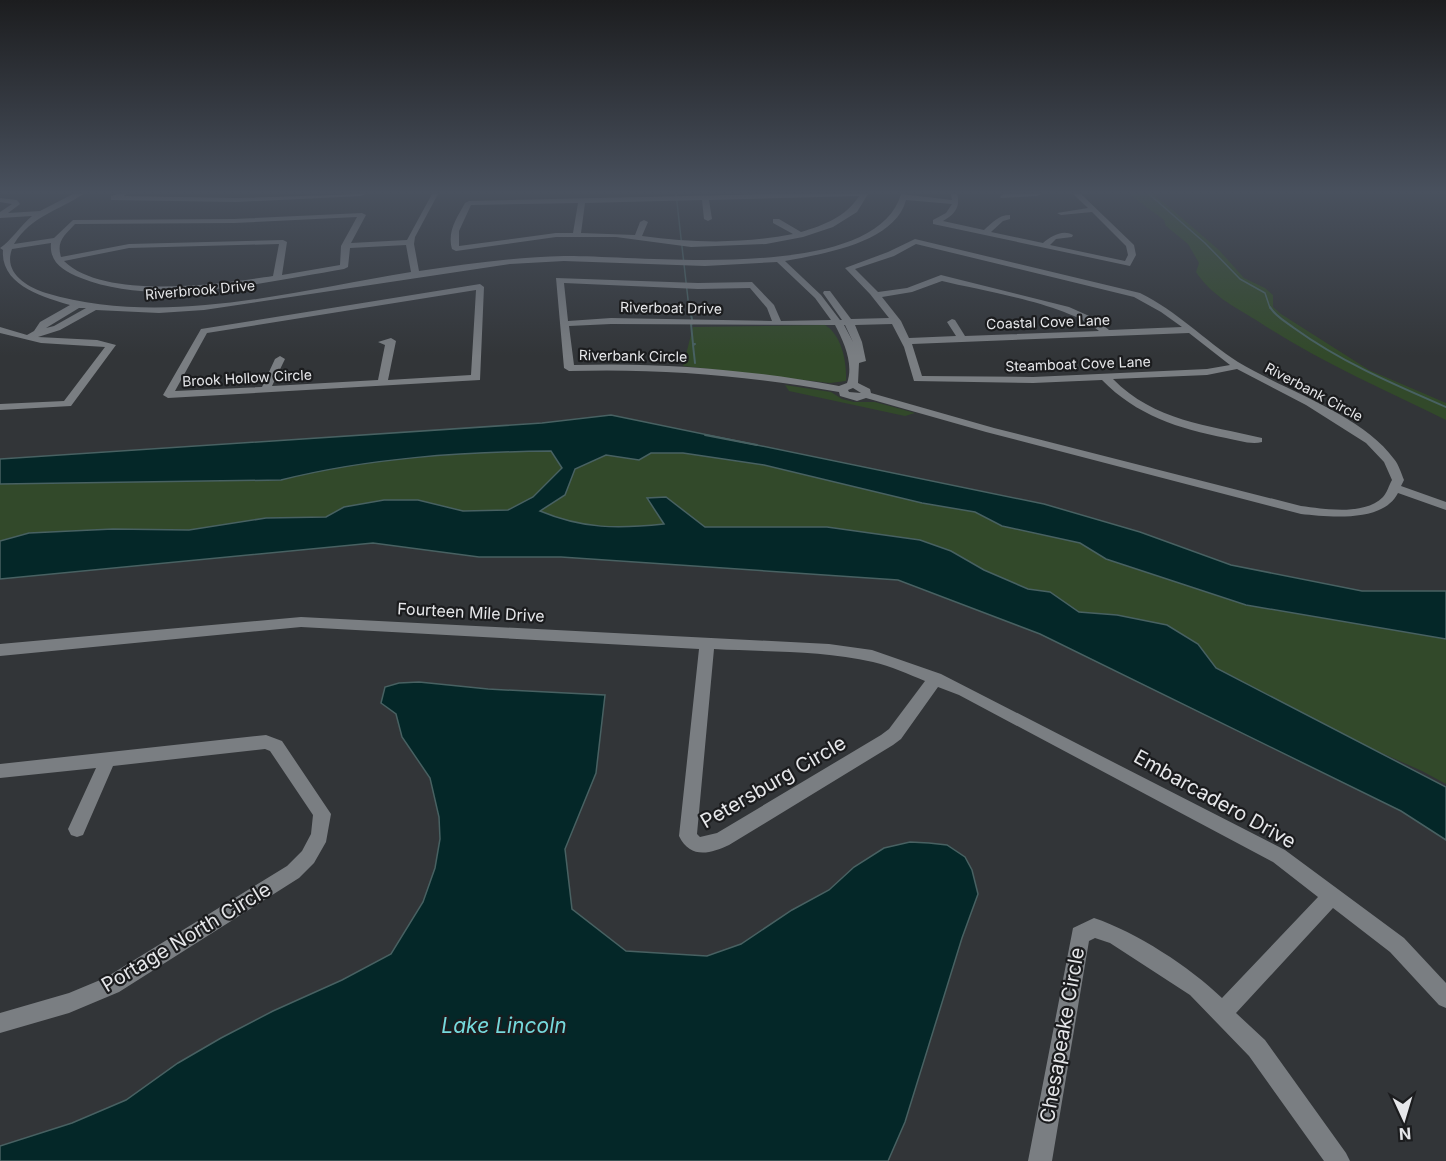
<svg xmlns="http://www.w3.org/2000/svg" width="1446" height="1161" viewBox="0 0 1446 1161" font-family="Inter,sans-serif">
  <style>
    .green { fill: #32492a }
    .water { fill: #042728; stroke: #486162; stroke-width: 1.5 }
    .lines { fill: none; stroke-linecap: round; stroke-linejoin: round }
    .stream-far1 { stroke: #486162; stroke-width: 1.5 }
    .stream { stroke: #486162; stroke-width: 2 }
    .minor { fill: #7a7e82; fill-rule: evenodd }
    .labels { text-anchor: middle; stroke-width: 4.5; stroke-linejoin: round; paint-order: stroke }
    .far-street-label { font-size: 14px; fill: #e6e7ea; stroke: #1b1c1e }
    .street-label { font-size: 16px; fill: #e6e7ea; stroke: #1b1c1e }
    .near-street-label { font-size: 20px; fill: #e6e7ea; stroke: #1b1c1e }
    .near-water-label { font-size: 21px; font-style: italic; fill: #75d9dc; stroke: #1b1c1e }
  </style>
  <rect width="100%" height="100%" fill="#323538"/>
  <path class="green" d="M1129,194h25l65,56 25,28 21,10 8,7v12l8,7 88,56 77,33v17c-65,-32 -130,-60 -190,-100 -23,-14 -45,-25 -60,-48l3,-9 -11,-19 -22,-18 -2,-6z
    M825,325c17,10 22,38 21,56l-16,2 -147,-17 10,-39z
    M785,385l46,7 11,7 12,3h21l40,11 -10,3 -116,-25z
    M536,442l149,4 243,51 518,127v160l-24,-13 -454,-203 -391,-35 -577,15v-69z"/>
  <path class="water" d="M611,415l433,89 96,28 91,33 131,26h84v48l-200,-34 -140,-46 -26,-16 -78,-17 -27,-14 -53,-9 -158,-38 -81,-12h-32l-12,7 -33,-5 -31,14 -10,26 -25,16c43,18 78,18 124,13l-17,-26 19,-1 39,30h122l93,13 31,11 33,19 44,19 22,3 29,20 38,3 50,10 31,19 18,24 230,119v53l-45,-29 -361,-177 -142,-54 -337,-23h-82l-106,-14 -373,36v-38l29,-8 84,-4 76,1 77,-12 60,-1 18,-10 40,-7h34l45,11 45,-1 25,-13 29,-29 -11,-17c-90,1 -183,7 -270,29l-281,4v-25l542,-36z
    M419,682l69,7 117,6 -9,78 -31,76 7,60 54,42 81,5 34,-12 51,-34 37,-20 25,-23 30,-19 26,-6 19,1 18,2 18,12 7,13 6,24 -16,44 -57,184 -17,39h-888v-15l72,-23 54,-23 52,-37 43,-25 52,-27 69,-31 49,-26 32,-52 12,-34 5,-29 -1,-22 -9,-39 -28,-41 -6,-23 -15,-11 4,-16 14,-4z"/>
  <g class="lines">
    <path class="stream-far1" d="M676,194l13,114
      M1149,194l56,49 35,36 25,14 5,15"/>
    <path class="stream" d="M689,307l4,16 -2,1 2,20h2l-2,1 2,18
      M1270,307c5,9 16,15 24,21 47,34 99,56 152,79
      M705,435l52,10"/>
    <path class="minor" d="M73,194h10c-26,18 -51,21 -69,50l40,-6 19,-18 161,-1 128,-6 4,2 -15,28 56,-3 25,-46h6l-23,43 -1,7 5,27c48,-7 97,-14 145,-15 74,-1 311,29 337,-62l51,6 -1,-6h6c4,13 -3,21 -14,27l41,9c8,-7 14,-15 26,-15v4l-7,2 -12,11 52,11c8,-7 20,-14 30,-8l-1,2 -16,2 -6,6 75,16 3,-6 -2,-9 -34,-34 -31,3 -4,-2 31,-5 -15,-14h8l53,51 2,10 -6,11 -197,-42v-4l13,-7 6,-9 -46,-4c-11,43 -84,54 -121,61l36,34 19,25h2l-19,-27 1,-2h6l21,28 38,-1 -19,-24 -25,-26 43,-16 27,-13 225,54c37,18 64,47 98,69 46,28 125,53 156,97 5,6 7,14 10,21l-3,6 45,16v8l-48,-17c-15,30 -69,24 -97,21l-315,-82 -120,-34 -9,3 -17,-5 -1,-4c-90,-16 -179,-24 -270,-21l-5,-3 -8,-90 142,5 54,-1 22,23 7,16 50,-1 -16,-22 -38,-36 -72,4 -141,-5 -54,3 -306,46 -45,3 -63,-3 -36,20 -22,7 59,3 19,5 -45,61 -71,4v-6l64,-3 41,-54 -64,-4 -41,-10v-6l27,8 7,-4 6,-9 30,-17c-24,-7 -70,-19 -67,-55l-3,-2c10,-6 21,-23 32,-32l-32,2v-6l12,-8 -12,-2v-4l17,2 3,4 -12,9 32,-2zM357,217l-16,29 -1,19 -58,10 5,-33 -4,-2 -154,4 -68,13c-5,-16 4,-22 14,-33l159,-1zM51,243c-2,20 13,28 30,35 74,30 186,4 263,-9l4,-2 2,-19 56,-3 5,27c-119,19 -246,56 -365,21 -19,-6 -43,-20 -34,-44zM279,244l-6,32c-52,8 -168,25 -209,-15l65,-13zM916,244l218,53 27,15 21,15 -73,3 -13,-11 -27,-12 -128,-32 -34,13 -29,4 -23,-23 39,-13zM942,281c41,10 126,23 157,50l-134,5 -10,-16 -3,-1 -5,3 9,14 -47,2 -8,-17 -19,-24 30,-5zM564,283l134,6 52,-1 17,20 5,13 -161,-3 -43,3zM79,308h7l-32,18 -8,2zM611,324l224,1c9,17 19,39 12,58l-8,3c-88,-16 -176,-24 -265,-21l-5,-39zM892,324l12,23 10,34 119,2 69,-3c34,35 77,49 124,58 11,2 25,7 36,4v-4c-54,-13 -108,-17 -149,-59l94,-4 30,-6 69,36 60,38 18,19 8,18c-3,5 -5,13 -9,17 -19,19 -58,12 -82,9l-307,-78 -123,-35 -1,-4 -12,-6 1,-20 7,-2 -4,-19 -7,-17zM844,325h1l8,17zM1189,333l41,32 -23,4 -174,8 -111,-1 -10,-32zM853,388l8,5 -12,-1 -1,-2z
      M117,194h9l-2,2 112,2 129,-4 -4,2 -125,6 -125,-2v-4z
      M775,194h93l-11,18 -24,15 -30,10 -37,7 -75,3 -75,-10h-60l-100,14 -4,-2c-5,-18 5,-31 13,-46l4,-2zM859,196c-13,21 -35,29 -58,36l-22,-13h-6v4l20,11c-50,10 -100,9 -151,2l6,-14 -4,-2 -4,2 -5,13 -54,-2 4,-30 117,-3 2,19 4,2 4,-2 -3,-19zM578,203l-5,30h-17l-97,13v-15l12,-26z
      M1004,194h37l-4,2 -36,2 -1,-2z
      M480,284l4,3 -4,93 -312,18 -5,-3 38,-66zM476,290l-5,85 -83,5 8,-39 -5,-3 -13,4 7,3 -7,35 -106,6 13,-27 -5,-3 -5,3 -13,28 -87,4 32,-58z
      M301,617l528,27 43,6 69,24 344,176 119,88 42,45v25l-7,-3 -49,-53 -57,-44 -97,105 29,27 81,113 4,8h-26l-75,-105 -59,-61 -80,-52 -15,-5 -6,3 -37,220h-24l45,-233 21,-10c42,14 96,49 128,80l96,-101 -45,-35 -314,-167 -21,-8 -37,52 -8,6 -164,100c-19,9 -39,14 -50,-9l20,-187 -398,-22 -301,29v-12zM714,649c52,3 107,1 159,13 18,4 35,12 52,19l-36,48 -8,6 -164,98 -17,4 -3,-3z
      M266,735l16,6 49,73 -5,28 -12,21 -15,15 -180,114 -50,21 -69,20v-20l69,-20 36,-15 182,-112 15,-15 9,-17 2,-19 -43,-64 -5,-2 -152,17 -30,69 -6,2 -6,-2 -3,-6 28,-61 -96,10v-14z"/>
  </g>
  <linearGradient id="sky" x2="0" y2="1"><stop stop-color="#1c1d1f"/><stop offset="0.54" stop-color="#49515e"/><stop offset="1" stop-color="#49515e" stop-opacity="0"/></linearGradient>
  <rect width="1446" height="356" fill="url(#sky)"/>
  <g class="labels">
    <g class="far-street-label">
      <text transform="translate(200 290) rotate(-5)" y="5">Riverbrook Drive</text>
      <text transform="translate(671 308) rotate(1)" y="5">Riverboat Drive</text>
      <text transform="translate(1048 322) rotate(-2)" y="5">Coastal Cove Lane</text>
      <text transform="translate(633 356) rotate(1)" y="5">Riverbank Circle</text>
      <text transform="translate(1078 364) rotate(-2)" y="5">Steamboat Cove Lane</text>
      <text transform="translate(247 378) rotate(-3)" y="5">Brook Hollow Circle</text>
      <text transform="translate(1314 392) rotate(28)" y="5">Riverbank Circle</text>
    </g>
    <g class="street-label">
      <text transform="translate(471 612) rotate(3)" y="6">Fourteen Mile Drive</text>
    </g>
    <g class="near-street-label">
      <text transform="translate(773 782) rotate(-30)" y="7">Petersburg Circle</text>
      <text transform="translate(1215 799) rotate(29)" y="7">Embarcadero Drive</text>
      <text transform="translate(186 937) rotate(-31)" y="7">Portage North Circle</text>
      <text transform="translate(1062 1035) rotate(-80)" y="7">Chesapeake Circle</text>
    </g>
    <g class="near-water-label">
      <text x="504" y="1033">Lake Lincoln</text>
    </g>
  </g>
  <g transform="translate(1404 1119) rotate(176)" stroke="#1b1c1e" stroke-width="4.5" paint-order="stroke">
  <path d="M0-4.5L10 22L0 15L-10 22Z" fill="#e6e7ea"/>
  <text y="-9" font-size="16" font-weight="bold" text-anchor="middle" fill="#e6e7ea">N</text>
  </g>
</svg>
